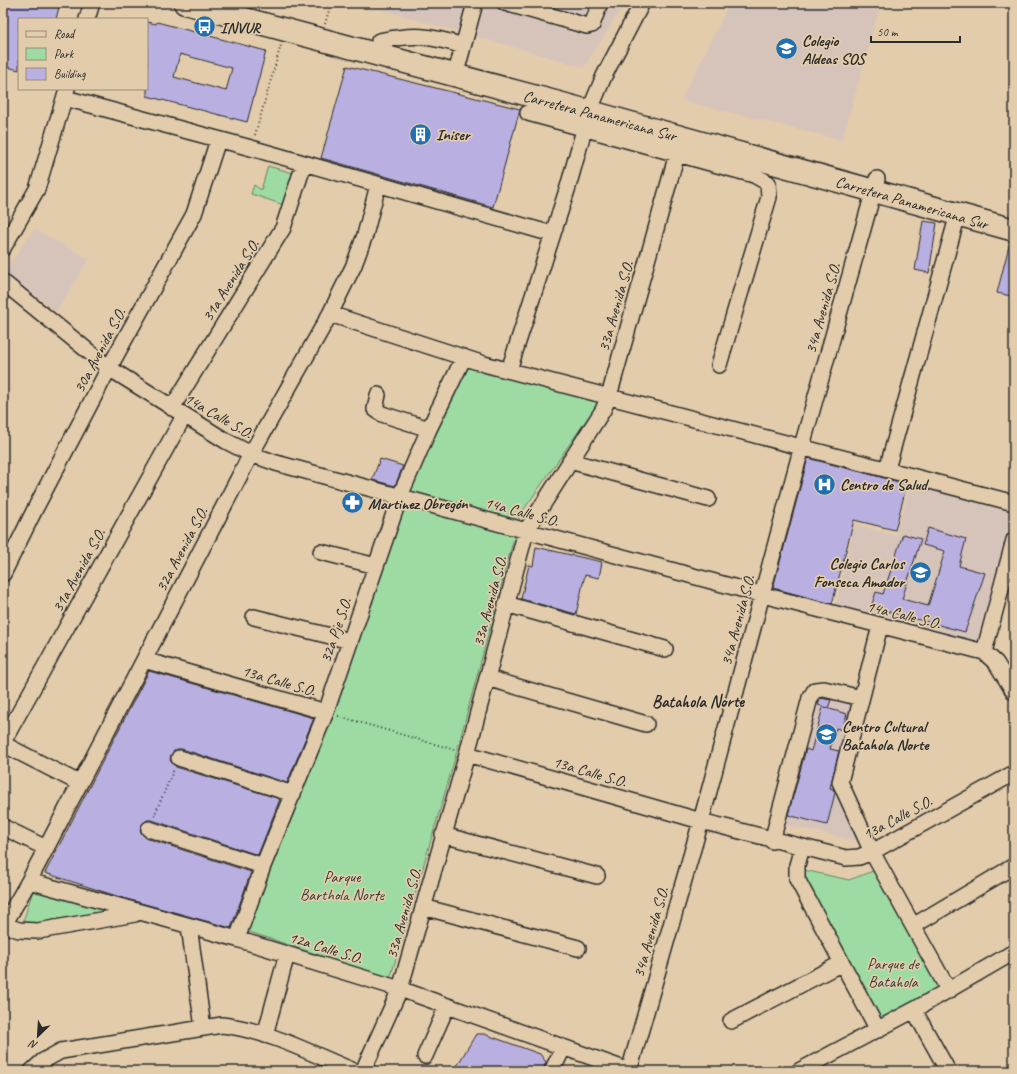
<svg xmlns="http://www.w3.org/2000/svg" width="1017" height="1074" viewBox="0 0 1017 1074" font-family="Caveat,sans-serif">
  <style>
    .built { fill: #d6c4bb }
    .green { fill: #9ddba3; stroke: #648367 }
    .building { fill: #b9b0e1; stroke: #2b2b2b; fill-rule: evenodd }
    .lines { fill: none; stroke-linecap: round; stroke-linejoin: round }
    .minor-casing { stroke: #2b2b2b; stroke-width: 18 }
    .highway-casing { stroke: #2b2b2b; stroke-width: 25 }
    .path { stroke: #2b2b2b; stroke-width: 2; stroke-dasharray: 1 3; stroke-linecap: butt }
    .minor { stroke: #e2ccab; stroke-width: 15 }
    .highway { stroke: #e2ccab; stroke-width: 22 }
    .labels { text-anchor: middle; stroke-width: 3.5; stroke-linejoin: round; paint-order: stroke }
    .poi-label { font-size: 16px; font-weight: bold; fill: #2b2b2b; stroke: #e2ccab; text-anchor: start }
    .street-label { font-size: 16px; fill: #2b2b2b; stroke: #e2ccab }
    .park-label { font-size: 16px; fill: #363d37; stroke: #e2ccab }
    .neighbourhood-label { font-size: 17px; font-weight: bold; fill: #2b2b2b; stroke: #e2ccab }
  </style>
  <rect width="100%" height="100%" fill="#e2ccab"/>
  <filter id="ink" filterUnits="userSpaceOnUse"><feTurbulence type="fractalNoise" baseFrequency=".025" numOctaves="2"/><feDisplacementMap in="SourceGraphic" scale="8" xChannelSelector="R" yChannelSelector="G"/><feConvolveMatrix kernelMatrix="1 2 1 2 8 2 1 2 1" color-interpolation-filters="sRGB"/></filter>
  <g filter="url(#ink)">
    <path class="built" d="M358,3h267l-41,64z
      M730,3h151l-39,137 -161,-40z
      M34,229l55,30 -33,52 -51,-39z
      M910,484l103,27 -36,132 -142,-35 20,-84 41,12z
      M815,690l46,8 -20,74 26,71 -90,-20z"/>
    <path class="green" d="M268,166l25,7 -9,32 -33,-11 3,-9 7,5z
      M466,366l133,36 -79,113 -66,247 -64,217 -143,-48 46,-121 37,-87 85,-250z
      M881,868l68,123 -71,39 -81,-151 7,-9 45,10z
      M34,887l79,24 -91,14z"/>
    <path class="building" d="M3,3h57l-4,16h-37v51l-16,-4z
      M147,22l9,2 1,-2 109,29 -19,71 -100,-26zM180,54l52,14 -6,23 -52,-14z
      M347,66l173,43 -27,98 -172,-49z
      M923,221l14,2 -8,50 -14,-3z
      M1010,242h4v43l-3,11 -14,-3z
      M808,458l99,26 -12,46 -41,-10 -22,84 -59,-16z
      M380,459l23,7 -8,20 -23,-6z
      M928,528l38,11 -7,27 26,7 -20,59 -94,-25 5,-15 7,2 20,-60 18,5 -19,60 26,7 17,-55 -22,-6z
      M536,547l66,15 -3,16 -14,-3 -9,39 -55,-15 8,-34 4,1z
      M149,671l165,47 -27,65 -105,-34h-5l-6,6 -1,5 6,7 104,32 -22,56 -106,-35h-5l-6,6 -1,5 6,7 105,34 -20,56 -108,-30 -78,-25z
      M820,698l11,2 -3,8 -10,-3z
      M823,707l24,7 -5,16 -6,-2 -6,21 9,2 -9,37 3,1 2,4 -8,32 -39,-10 18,-66 5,2z
      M476,1034h8l56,20 6,8 -3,9h-89z"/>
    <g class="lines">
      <defs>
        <path id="minor" d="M505,3l82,23 5,-1 8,-22
          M87,19l5,-16
          M379,41c35,-7 50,-6 84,5
          M455,76l20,-73
          M65,98l186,50 301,86
          M528,113l226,62 14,8 1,14 -50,168
          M3,248l34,-59 30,-100
          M3,282l106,86 117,73 25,13 25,9 487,132 221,57
          M330,314l154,50 530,139
          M509,370l59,-183 21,-75 15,-36 38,-73
          M378,395l-3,14 7,5 47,15
          M172,408l111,-180 21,-64
          M570,461l138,38
          M887,469l71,-255
          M1014,540l-30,112 12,11 18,29
          M321,552l55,14
          M3,574l33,-67 73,-139 85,-154 24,-74
          M506,604l159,45
          M254,617l96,24
          M880,626l-40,156 32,70 77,139
          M144,660l182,52
          M487,678l159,46
          M3,742l181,-326
          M3,744l76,39
          M467,754l234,67 145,37 13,-1 13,-5 142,-79
          M179,758l114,36
          M3,827l43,21
          M149,829l114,37
          M443,835l154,41
          M772,841l38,-143 5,-8 9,-1 37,9
          M802,848l-5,17v14l81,151
          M29,881l208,58 163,50 230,82
          M423,907l155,41
          M3,925l16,5 19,1 97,-17
          M4,925l25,-44 222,-427 79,-140 24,-49 11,-30 13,-50
          M189,926l14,102
          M913,926l101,-60
          M237,939l26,-73 63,-154 74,-216 29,-67 35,-72
          M914,1010l34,61
          M731,1021l111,-58
          M265,1035l22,-81
          M425,1056l22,-50
          M32,1071l11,-10 18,-10 161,-26c46,5 90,29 132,46
          M363,1071l37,-82 67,-235 59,-223 77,-121 6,-14 68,-242
          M552,1071l11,-23
          M629,1071l72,-250 101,-375 75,-267
          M799,1071l115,-61 100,-58"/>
        <path id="highway" d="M185,3l370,99 459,128"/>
      </defs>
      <use href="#minor" class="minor-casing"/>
      <use href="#highway" class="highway-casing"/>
      <path class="path" d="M325,24l6,-21
        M255,135l26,-90
        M338,716l117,34
        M154,816l20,-47"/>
      <use href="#minor" class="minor"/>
      <use href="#highway" class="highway"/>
    </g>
  </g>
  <defs>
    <symbol id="bus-disc" viewBox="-11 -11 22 22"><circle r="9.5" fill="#1f6fb2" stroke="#e2ccab"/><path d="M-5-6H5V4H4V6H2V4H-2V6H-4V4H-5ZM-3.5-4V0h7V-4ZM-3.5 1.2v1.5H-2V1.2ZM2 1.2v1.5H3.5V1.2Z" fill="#fff"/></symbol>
    <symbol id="school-disc" viewBox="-11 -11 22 22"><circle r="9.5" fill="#1f6fb2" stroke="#e2ccab"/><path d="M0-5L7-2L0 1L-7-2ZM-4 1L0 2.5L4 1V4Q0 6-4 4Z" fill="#fff"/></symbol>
    <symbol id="building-disc" viewBox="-11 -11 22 22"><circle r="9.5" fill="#1f6fb2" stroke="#e2ccab"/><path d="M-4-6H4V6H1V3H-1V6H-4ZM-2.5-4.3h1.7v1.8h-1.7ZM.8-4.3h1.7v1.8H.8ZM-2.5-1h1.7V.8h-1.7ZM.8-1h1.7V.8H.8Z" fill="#fff"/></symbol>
    <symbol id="hospital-disc" viewBox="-11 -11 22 22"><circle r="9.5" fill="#1f6fb2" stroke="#e2ccab"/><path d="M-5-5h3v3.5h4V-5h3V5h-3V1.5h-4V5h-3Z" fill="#fff"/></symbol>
    <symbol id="pharmacy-disc" viewBox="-11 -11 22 22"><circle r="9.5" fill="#1f6fb2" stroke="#e2ccab"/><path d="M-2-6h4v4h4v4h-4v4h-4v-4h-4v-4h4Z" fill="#fff"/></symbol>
  </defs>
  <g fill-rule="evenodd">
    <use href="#bus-disc" x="192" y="14" width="25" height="25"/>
    <use href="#school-disc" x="774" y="36" width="25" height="25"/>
    <use href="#building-disc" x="408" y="122" width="25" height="25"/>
    <use href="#hospital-disc" x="812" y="472" width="25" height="25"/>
    <use href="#pharmacy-disc" x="340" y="490" width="25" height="25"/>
    <use href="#school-disc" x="908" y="560" width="25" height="25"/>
    <use href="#school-disc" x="814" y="722" width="25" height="25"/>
  </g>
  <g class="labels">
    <g class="poi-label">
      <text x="220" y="33">INVUR</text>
      <text x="802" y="46">Colegio<tspan x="802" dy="18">Aldeas SOS</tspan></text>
      <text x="436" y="140">Iniser</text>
      <text x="840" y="490">Centro de Salud</text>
      <text x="368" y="509">Martinez Obregón</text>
      <text x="904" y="569" text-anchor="end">Colegio Carlos<tspan x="904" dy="18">Fonseca Amador</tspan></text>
      <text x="842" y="732">Centro Cultural<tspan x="842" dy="18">Batahola Norte</tspan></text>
    </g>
    <g class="street-label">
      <text transform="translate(600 115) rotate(15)" y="6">Carretera Panamericana Sur</text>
      <text transform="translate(912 202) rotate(16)" y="6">Carretera Panamericana Sur</text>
      <text transform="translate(230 280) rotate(-58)" y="6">31a Avenida S.O.</text>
      <text transform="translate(615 306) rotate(-74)" y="6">33a Avenida S.O.</text>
      <text transform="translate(822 308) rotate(-74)" y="6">34a Avenida S.O.</text>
      <text transform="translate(99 350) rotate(-62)" y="6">30a Avenida S.O.</text>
      <text transform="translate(219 415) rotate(30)" y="6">14a Calle S.O.</text>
      <text transform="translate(522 511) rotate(15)" y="6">14a Calle S.O.</text>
      <text transform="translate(181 549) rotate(-62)" y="6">32a Avenida S.O.</text>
      <text transform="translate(78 570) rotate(-61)" y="6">31a Avenida S.O.</text>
      <text transform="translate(489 601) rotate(-75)" y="6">33a Avenida S.O.</text>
      <text transform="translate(904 614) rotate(14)" y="6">14a Calle S.O.</text>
      <text transform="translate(737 620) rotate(-75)" y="6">34a Avenida S.O.</text>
      <text transform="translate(335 630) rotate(-71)" y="6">32a Pje S.O.</text>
      <text transform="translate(279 680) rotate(16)" y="6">13a Calle S.O.</text>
      <text transform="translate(590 771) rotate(16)" y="6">13a Calle S.O.</text>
      <text transform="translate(897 817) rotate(-28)" y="6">13a Calle S.O.</text>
      <text transform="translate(403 913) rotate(-74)" y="6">33a Avenida S.O.</text>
      <text transform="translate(650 932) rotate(-74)" y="6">34a Avenida S.O.</text>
      <text transform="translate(326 947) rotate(17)" y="6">12a Calle S.O.</text>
    </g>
    <g class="park-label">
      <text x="342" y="882">Parque<tspan x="342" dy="18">Barthola Norte</tspan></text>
      <text x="893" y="969">Parque de<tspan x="893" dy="18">Batahola</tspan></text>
    </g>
    <g class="neighbourhood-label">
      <text x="698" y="707">Batahola Norte</text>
    </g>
  </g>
  <rect width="1017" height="1074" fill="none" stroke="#e2ccab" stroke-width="16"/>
  <rect x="8" y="8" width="1001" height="1058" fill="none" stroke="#2b2b2b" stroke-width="1.5" filter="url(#ink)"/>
  <rect x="18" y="18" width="130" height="72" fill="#e2ccab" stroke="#998c78"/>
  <rect x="26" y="31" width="20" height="6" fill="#e2ccab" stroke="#998c78"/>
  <text x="54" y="38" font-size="12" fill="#2b2b2b">Road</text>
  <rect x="26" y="48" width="20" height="12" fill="#9ddba3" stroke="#998c78"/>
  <text x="54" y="58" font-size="12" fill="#2b2b2b">Park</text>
  <rect x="26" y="68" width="20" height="12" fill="#b9b0e1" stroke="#998c78"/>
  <text x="54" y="78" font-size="12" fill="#2b2b2b">Building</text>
  <g transform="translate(38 1036) rotate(205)" stroke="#e2ccab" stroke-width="3" paint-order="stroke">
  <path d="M0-3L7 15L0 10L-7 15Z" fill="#2b2b2b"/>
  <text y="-6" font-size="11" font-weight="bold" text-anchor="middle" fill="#2b2b2b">N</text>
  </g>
  <path d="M871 36v6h89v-6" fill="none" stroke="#2b2b2b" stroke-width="2"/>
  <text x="877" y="36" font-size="12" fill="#2b2b2b" stroke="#e2ccab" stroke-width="3" paint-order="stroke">50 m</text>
</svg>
